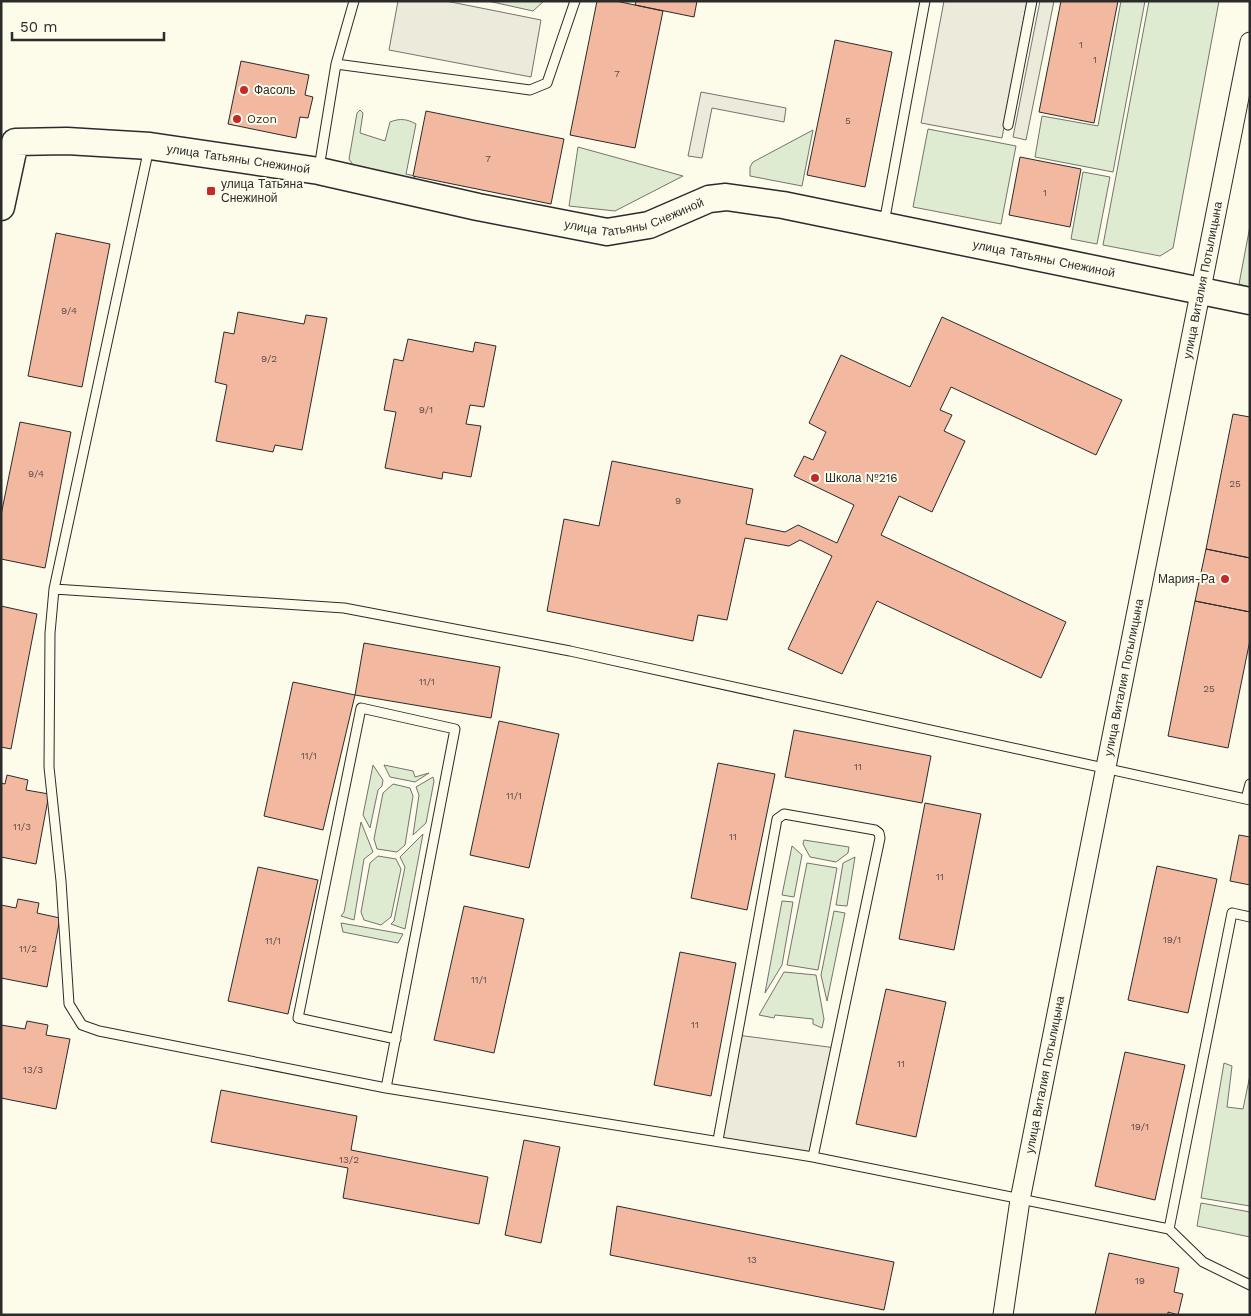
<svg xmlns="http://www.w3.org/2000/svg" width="1251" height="1316" viewBox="0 0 1251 1316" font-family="'Work Sans',sans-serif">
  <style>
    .green { fill: #deebd1; stroke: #74746e }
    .parking { fill: #eceadb; stroke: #74746e }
    .building { fill: #f2b8a0; stroke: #2b2b2b }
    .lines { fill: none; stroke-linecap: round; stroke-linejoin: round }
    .lane-casing { stroke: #2b2b2b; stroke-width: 11 }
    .street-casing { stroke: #2b2b2b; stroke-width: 21 }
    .secondary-casing { stroke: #2b2b2b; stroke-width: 29 }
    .lane { stroke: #fdfbea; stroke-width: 9 }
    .street { stroke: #fdfbea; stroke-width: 19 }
    .secondary { stroke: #fdfbea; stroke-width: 26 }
    .poi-dot { fill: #c62828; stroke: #fdfbea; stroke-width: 2 }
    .labels { text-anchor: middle; stroke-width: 4; stroke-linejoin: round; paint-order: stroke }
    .number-label { font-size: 10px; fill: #5d4e48 }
    .poi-label { font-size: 12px; fill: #2b2b2b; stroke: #fdfbea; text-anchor: start }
    .street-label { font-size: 12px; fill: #2b2b2b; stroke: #fdfbea }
  </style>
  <rect width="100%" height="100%" fill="#fdfbea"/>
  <path class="green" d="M488,1h56l-11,10z
    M1121,1h24l-32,171 -78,-15 7,-41 56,10z
    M1149,1h70l-46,247 -13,8 -57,-11z
    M360,110l3,3 -3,20 25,8 5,-19c10,-4 17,-3 26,2l-10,50 9,2 -2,7 -58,-15 -6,-9 8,-46z
    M928,129l88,17 -15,78 -88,-17z
    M813,130l-11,56 -52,-10v-9l3,-5z
    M578,147l105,29 -68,35 -46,-5z
    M1083,172l27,5 -13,67 -26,-5z
    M1250,226v61l-11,-3z
    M373,765l10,15 -1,6 -4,4 -8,38 -7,-13z
    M384,765l29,6 2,6 14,-4 -14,9 -25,-5z
    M433,777l1,4 -8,42 -13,12 6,-40 -3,-8z
    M393,784l17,4 3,8 -8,49 -8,7 -20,-3 -3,-10 9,-46z
    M361,822l12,30 -9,7 -10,61 -13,-4 3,-4z
    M423,834l-18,95 -14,-5 3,-3 11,-54 -5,-10z
    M804,840l45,7 -1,6 -12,9 -26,-5 -7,-13z
    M792,846l10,9 -8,42 -12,-2z
    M378,856l18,3 5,10 -10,48 -10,8 -17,-5 -3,-8 9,-49z
    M855,857l-8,49 -11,-1 7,-42z
    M807,863l30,5 -19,102 -31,-5z
    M782,901l11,1 -11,63 -17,28z
    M834,911l11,2 -18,88 -6,-26z
    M341,923l62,11 -5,9 -55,-11z
    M784,972l32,3 8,44 -2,9 -9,-4v-5l-38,-4 -1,3 -15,-3z
    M1224,1063l8,3 -5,41 16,2 7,-34v131l-49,-8z
    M1201,1203l49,9v25l-53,-11z"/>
  <path class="parking" d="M398,1h48l95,19 -10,57 -142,-27z
    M944,1h83l-25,137 -81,-15z
    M1040,1h14l-28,139 -13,-3z
    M701,92l85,16 -2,14 -72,-14 -10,50 -14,-2z
    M737,1035l99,13 -23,109 -95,-17z"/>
  <path class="building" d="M597,1h19l47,10 -28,137 -65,-13z
    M636,1h61l-3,16 -59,-12z
    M1061,1h57l-24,122 -55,-11z
    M835,40l57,12 -27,135 -58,-12z
    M241,61l68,14 -4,20 8,2 -5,21 -8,-1 -4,21 -68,-14z
    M426,111l138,28 -13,65 -138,-28z
    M1020,157l61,12 -11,58 -61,-12z
    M56,233l54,11 -28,143 -54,-11z
    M238,312l66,12 2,-9 21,3 -25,132 -27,-5 -2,7 -57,-11 11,-56 -12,-3 9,-50 10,2z
    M942,317l180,83 -26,55 -145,-68 -11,23 12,5 -8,16 21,10 -33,71 -33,-16 -18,39 185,87 -25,56 -164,-77 -35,73 -54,-25 44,-93 -32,-16 -11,6 -44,-8 -18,82 -29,-5 -5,26 -146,-30 17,-92 35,7 13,-65 141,28 -7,35 39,8 13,-7 39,18 17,-38 -60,-29 10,-20 9,4 13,-28 -17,-9 32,-68 69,32z
    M408,339l65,13 2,-10 21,4 -12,61 -14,-2 -4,19 15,2 -10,51 -28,-5 -1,7 -57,-11 11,-56 -12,-2 10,-51 9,2z
    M1233,414l17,3v141l-44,-9z
    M20,422l51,10 -26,136 -44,-9v-44z
    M1206,549l44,9v54l-55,-11z
    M1195,601l55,11v28l-22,108 -60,-12z
    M1,606l36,8 -26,135 -10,-2z
    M364,643l136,24 -9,51 -136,-23z
    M293,682l62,13 -32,135 -59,-14z
    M499,721l60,13 -30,134 -59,-13z
    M794,730l137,26 -9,47 -137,-26z
    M718,763l57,11 -28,136 -56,-12z
    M7,775l21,5 -2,10 23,4 -13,70 -35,-7v-74l4,1z
    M925,803l56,11 -27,136 -55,-11z
    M1239,835l11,2v48l-20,-4z
    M1157,866l60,13 -29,134 -60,-13z
    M258,867l60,13 -30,134 -60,-13z
    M18,899l21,4 -2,10 23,5 -13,69 -46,-9v-73l15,3z
    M464,906l60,13 -30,134 -60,-13z
    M680,952l56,11 -25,133 -57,-11z
    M886,989l60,13 -30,135 -60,-13z
    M27,1021l21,4 -2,10 24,4 -14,70 -55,-11v-73l24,4z
    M1125,1052l60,13 -30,135 -60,-14z
    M221,1090l136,26 -6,34 137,27 -9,47 -136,-26 5,-30 -137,-26z
    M524,1140l36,7 -19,96 -36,-8z
    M617,1206l277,56 -10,48 -274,-55z
    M1109,1253l70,15 -5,24 9,2 -5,21 -10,-3v3h-73z"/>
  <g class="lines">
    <defs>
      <path id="lane" d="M336,64l194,26 17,-7 28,-82
        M1008,125l24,-124
        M149,148l-95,441 -4,44 -1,134 12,114 8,123 13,21 17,6 287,57 427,69 356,72 34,33 47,23
        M319,168l17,-104 18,-63
        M884,223l41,-222
        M54,589l290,19 226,43 680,149
        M1246,799l4,-15
        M386,1088l69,-359 -94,-21 -63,310 98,21
        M718,1140l59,-321 7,-5 91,16 4,3 1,5 -67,319
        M1169,1229l63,-316 18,4"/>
      <g id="street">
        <path id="s1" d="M1003,1315l17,-115 230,-1158"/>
      </g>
      <g id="secondary">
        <path id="s2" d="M1,207l14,-65 52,-1 83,5 169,25 159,36 129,25 42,-7 60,-26 17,-2 57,8 467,96"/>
      </g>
    </defs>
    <use href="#lane" class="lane-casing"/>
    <use href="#street" class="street-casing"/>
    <use href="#secondary" class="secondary-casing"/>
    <use href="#lane" class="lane"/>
    <use href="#street" class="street"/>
    <use href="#secondary" class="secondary"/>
  </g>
  <g class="poi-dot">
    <circle cx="244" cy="90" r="5"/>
    <circle cx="237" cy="119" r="5"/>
    <rect x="206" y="186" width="10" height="10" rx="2.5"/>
    <circle cx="815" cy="478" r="5"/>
    <circle cx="1225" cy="579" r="5"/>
  </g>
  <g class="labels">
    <g class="number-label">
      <text x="1081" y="48">1</text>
      <text x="1095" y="63">1</text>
      <text x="617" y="77">7</text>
      <text x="848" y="124">5</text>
      <text x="488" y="162">7</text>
      <text x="1045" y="196">1</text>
      <text x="69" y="314">9/4</text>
      <text x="269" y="362">9/2</text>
      <text x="426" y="413">9/1</text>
      <text x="36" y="477">9/4</text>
      <text x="1235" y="487">25</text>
      <text x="678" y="504">9</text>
      <text x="427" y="685">11/1</text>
      <text x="1209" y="692">25</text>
      <text x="309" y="759">11/1</text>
      <text x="858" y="770">11</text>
      <text x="514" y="799">11/1</text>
      <text x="22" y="830">11/3</text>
      <text x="733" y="840">11</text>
      <text x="940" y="880">11</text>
      <text x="1172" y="943">19/1</text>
      <text x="273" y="944">11/1</text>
      <text x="28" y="952">11/2</text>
      <text x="479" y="983">11/1</text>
      <text x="695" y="1028">11</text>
      <text x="901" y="1067">11</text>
      <text x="33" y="1073">13/3</text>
      <text x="1140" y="1130">19/1</text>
      <text x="349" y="1163">13/2</text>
      <text x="752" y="1263">13</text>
      <text x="1140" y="1284">19</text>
    </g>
    <g class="poi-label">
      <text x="254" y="94">Фасоль</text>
      <text x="247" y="123">Ozon</text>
      <text x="221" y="188">улица Татьяна<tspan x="221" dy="14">Снежиной</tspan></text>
      <text x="825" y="482">Школа №216</text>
      <text x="1215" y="583" text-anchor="end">Мария-Ра</text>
    </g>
    <g class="street-label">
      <text dy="4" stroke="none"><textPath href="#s2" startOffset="291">улица Татьяны Снежиной</textPath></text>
      <text dy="4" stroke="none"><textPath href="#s2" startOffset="696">улица Татьяны Снежиной</textPath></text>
      <text dy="4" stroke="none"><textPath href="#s2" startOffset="1116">улица Татьяны Снежиной</textPath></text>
      <text dy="4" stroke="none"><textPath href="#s1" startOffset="1054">улица Виталия Потылицына</textPath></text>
      <text dy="4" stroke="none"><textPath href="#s1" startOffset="649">улица Виталия Потылицына</textPath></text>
      <text dy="4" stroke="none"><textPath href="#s1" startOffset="244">улица Виталия Потылицына</textPath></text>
    </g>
  </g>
  <rect width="1251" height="1316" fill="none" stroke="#2b2b2b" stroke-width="5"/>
  <path d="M12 32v8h152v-8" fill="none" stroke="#2b2b2b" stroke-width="2.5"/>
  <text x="20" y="32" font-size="15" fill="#2b2b2b" stroke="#fdfbea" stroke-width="4" paint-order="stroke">50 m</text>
</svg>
